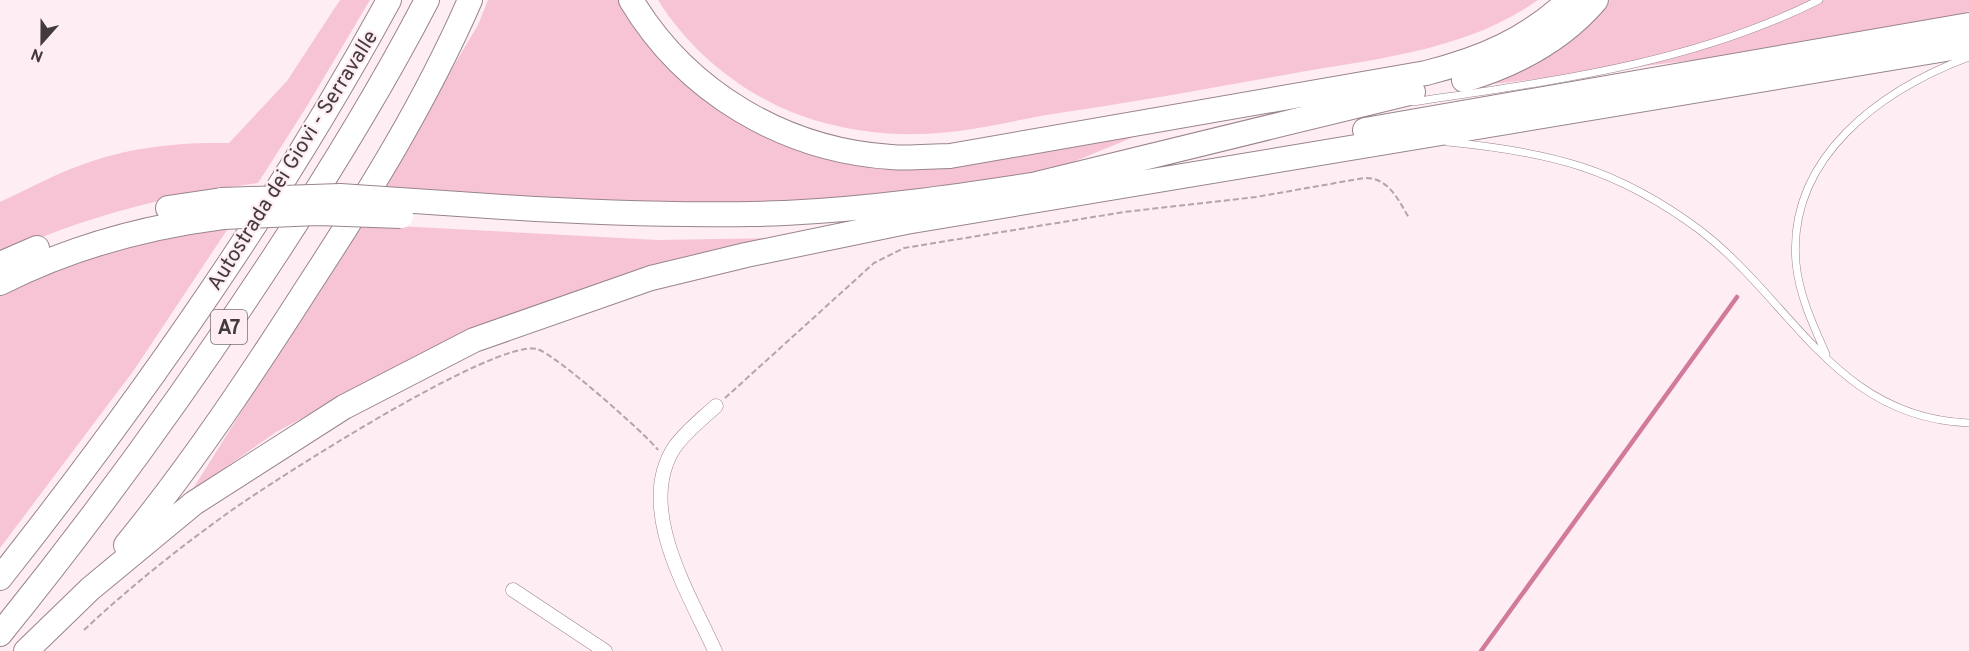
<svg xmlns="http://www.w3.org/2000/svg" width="1969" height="651" viewBox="0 0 1969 651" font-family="Overpass,sans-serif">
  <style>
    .green { fill: #f7c4d5 }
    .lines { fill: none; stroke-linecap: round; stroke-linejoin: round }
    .stream { stroke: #d17a9b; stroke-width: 4.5 }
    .service-casing { stroke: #98858b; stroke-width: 8 }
    .minor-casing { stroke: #98858b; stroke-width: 15 }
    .motorway-casing { stroke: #98858b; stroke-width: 26 }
    .path { stroke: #b3a5aa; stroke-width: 2; stroke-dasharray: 6 3; stroke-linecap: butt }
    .service { stroke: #fff; stroke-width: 7 }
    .minor { stroke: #fff; stroke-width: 14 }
    .motorway { stroke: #fff; stroke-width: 24 }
    .motorway-bridge-casing { stroke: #98858b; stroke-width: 26; stroke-linecap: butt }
    .motorway-bridge { stroke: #fff; stroke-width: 24 }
    .labels { text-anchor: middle; stroke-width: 4.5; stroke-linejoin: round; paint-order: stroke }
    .shield { fill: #feedf2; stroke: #7b7073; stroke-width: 1.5 }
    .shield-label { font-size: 20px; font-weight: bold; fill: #433a3d }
    .street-label { font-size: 21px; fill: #433a3d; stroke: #feedf2 }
  </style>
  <rect width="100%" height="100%" fill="#feedf2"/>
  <path class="green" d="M340,0h30l-63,106 -49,77c-90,12 -176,34 -258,72v-53c28,-13 55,-28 84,-38 45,-17 97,-22 145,-21l58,-62z
    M488,0h133l28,39 173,115 321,-21 -94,39 -132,20 -147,12 -249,-4 -141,-11 98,-164z
    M658,0h880c-71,51 -164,59 -248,74 -75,13 -149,27 -225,38 -48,7 -96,21 -145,22 -33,1 -67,-3 -99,-12 -66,-18 -127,-64 -163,-122z
    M1610,0h359v11l-27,10 -231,37 -217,26c46,-24 79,-46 116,-84z
    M231,224l-97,146 -134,178v-254l52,-24 66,-25z
    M359,224l299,16 114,-2 -143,37 -99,32 -97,42 -157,83 -85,60z"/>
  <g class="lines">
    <path class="stream" d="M1481,651l256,-354"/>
    <defs>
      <path id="service" d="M1413,102c138,-21 279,-38 406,-102
        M1448,142c102,10 169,26 253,89 92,71 135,187 268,192
        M1826,354c-13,-29 -27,-59 -30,-91 -9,-106 85,-173 173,-206"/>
      <path id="minor" d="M513,590l92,61
        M715,651c-25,-56 -80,-142 -41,-203 11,-16 28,-29 42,-42"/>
      <path id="motorway" d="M631,0c55,92 153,150 260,157 19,2 40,-1 59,-1l476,-83c55,-14 101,-33 143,-73
        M1464,80c50,-15 98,-40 132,-80
        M1365,130l604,-105
        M1037,184l376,-92
        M459,204c109,8 217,13 326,9 85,-4 169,-16 253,-29
        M168,208l54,-8
        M0,264l37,-16
        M0,283c71,-36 144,-56 223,-66
        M126,545c67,-82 126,-171 183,-260 60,-92 117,-184 161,-285
        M0,578c144,-182 278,-374 389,-578
        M0,634c98,-121 189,-247 274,-377 55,-84 107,-168 153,-257
        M26,651l64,-62 104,-86 150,-96 130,-67 177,-62 95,-23 160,-33 1063,-177"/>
    </defs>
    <use href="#service" class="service-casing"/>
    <use href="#minor" class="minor-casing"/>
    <use href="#motorway" class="motorway-casing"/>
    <path class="path" d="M725,398l149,-135 30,-15 220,-36 132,-15 108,-19c24,-1 34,21 45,40
      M84,630c46,-43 96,-83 148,-120 44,-31 262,-171 305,-161 17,4 109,85 121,101"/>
    <use href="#service" class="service"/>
    <use href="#minor" class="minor"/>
    <use href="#motorway" class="motorway"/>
    <defs>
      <path id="motorway-bridge" d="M222,200l118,-4 119,8
        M223,217l95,-4 83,3"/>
    </defs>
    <use href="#motorway-bridge" class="motorway-bridge-casing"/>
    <use href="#motorway-bridge" class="motorway-bridge"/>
  </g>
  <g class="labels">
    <rect class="shield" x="211" y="310" width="36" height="34" rx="4.5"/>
    <g class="shield-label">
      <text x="229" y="334">A7</text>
    </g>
    <g class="street-label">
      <text transform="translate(292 160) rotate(-58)" y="7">Autostrada dei Giovi - Serravalle</text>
    </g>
  </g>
  <g transform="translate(42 42) rotate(201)" stroke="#feedf2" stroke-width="4.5" paint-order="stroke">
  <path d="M0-4.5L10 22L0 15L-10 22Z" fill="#433a3d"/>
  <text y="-9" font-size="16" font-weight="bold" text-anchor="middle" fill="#433a3d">N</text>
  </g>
</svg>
